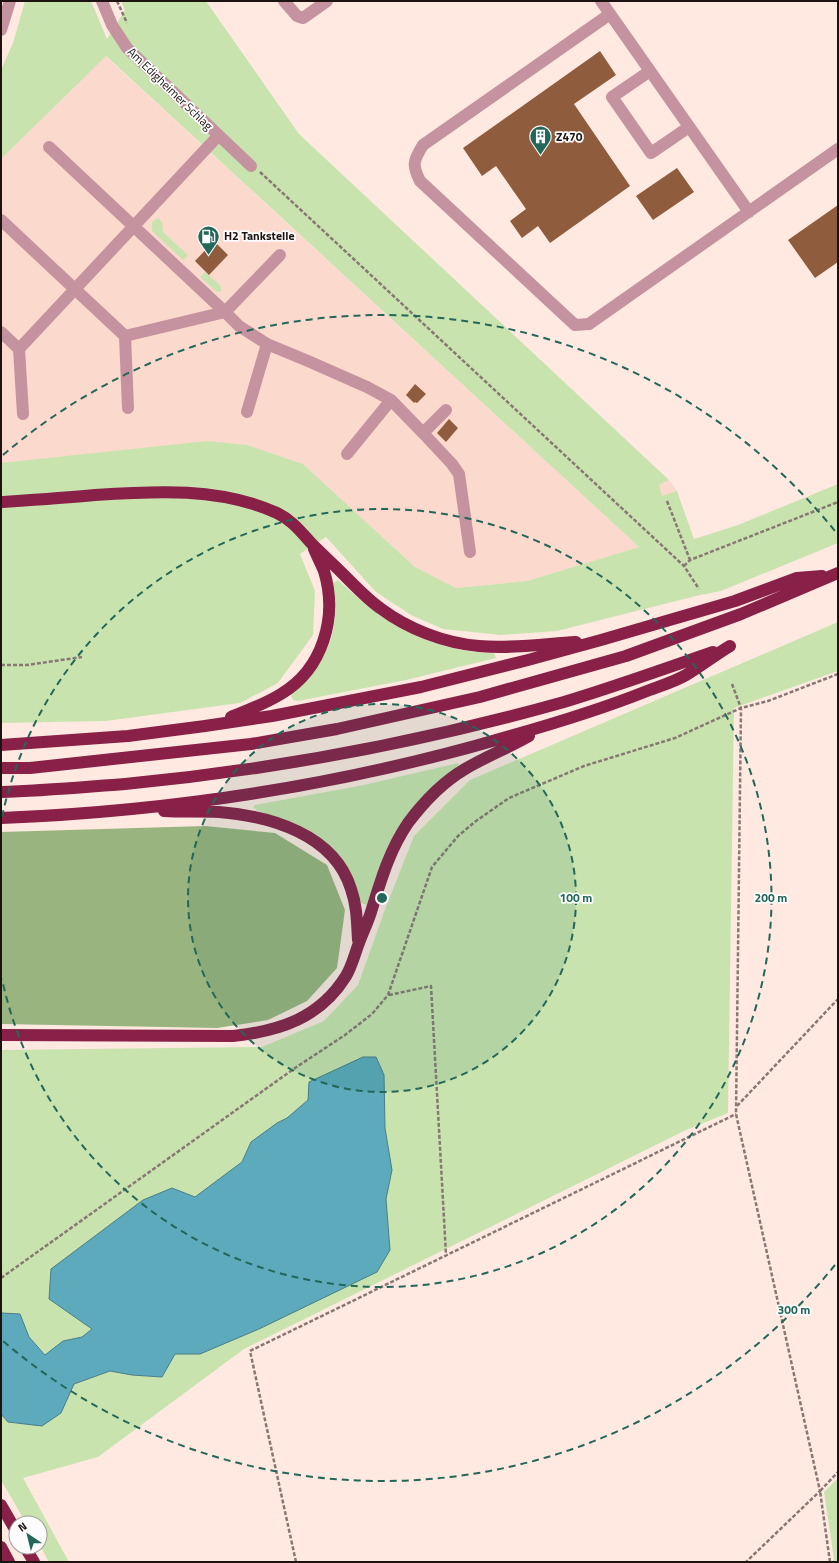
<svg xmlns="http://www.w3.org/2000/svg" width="839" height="1563" viewBox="0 0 839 1563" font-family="'Titillium Web',sans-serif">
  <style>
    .built { fill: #fbd9cc }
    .green { fill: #c9e3af }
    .forest { fill: #99b47e }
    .water { fill: #5caabc; stroke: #497d88 }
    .building { fill: #8f5c3d }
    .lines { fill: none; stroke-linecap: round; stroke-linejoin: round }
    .path { stroke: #877873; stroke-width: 2.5; stroke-dasharray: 4 2; stroke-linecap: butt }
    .minor { stroke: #c5939f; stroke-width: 12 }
    .highway { stroke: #882048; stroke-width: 12 }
    .ring { fill: none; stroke: #236759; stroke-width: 2; stroke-dasharray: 7 5 }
    .labels { text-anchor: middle; stroke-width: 3.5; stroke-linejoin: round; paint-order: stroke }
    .street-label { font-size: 12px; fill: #1c1310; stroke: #fcfcfc }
    .poi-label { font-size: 12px; font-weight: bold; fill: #1c1310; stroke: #fcfcfc; text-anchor: start }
    .centre { fill: #236759; stroke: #fcfcfc; stroke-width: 2 }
    .ring-label { font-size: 12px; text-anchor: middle; font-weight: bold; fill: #236759; stroke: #fcfcfc; stroke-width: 3.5; stroke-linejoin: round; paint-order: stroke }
  </style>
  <rect width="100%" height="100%" fill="#ffe9e1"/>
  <path class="built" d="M105,56l534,491 -112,34 -71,7 -41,-21 -112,-103 -302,-1v-304z
    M669,480l8,11 -15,6 -4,-12z"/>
  <path class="green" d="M25,1h66l16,38 18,-29 -4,-9h85l93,133 370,346 -10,5 3,11 15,-5 17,48 44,-14 100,-41v59l-117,48 -25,5 -139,35 -56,4 -58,-6 -32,-14 -35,-23 -50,-55 -26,17 15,37 -2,44 -35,48 -38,20 -134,18 -105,2v-260l206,-22 40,4 56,19 112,103 41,21 71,-7 112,-34 -533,-491 -105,103v-89l12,-27z
    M158,218l4,4 1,10 25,23 -5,5 -31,-29v-9z
    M205,272l16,14v5l-4,1 -17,-15z
    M338,580c12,11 24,22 38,32 33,25 76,41 118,41l2,5 -90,22 -108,21 -5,-1 -2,-4c5,-8 16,-17 23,-25 20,-26 25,-56 19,-88z
    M838,622v49l-104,37 -6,405 -44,18 -440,218 -146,108 -75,21 46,84h-20l-9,-16v-23h-14l-25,-43v-66l7,8 53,-9 13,-29 36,-13 22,4 30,2 13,-23h25l59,-25 117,-57 11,-61 -1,-12 6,-29 -7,-42 -77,-28 -21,18 -10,5 -26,19 -9,20 -47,35 -23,-9 -110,120 30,21 -10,8 -19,4 -17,14 -17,-18 -9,-23 -19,-1v-263l261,-3 62,-26 34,-36 28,-78 28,-71 56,-56z
    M458,763l1,2c-29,25 -59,52 -74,88 -7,17 -11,35 -18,52l-6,-2c-13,-43 -34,-69 -77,-84 -8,-3 -26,-6 -31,-12l2,-2 109,-20z
    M838,1478v84h-7l3,-3 -10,-67z"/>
  <path class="forest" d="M205,826l70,7 52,32 18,45 -8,58 -30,33 -39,19 -51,8 -216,-4v-192z"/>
  <path class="water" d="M363,1057h13l8,18 1,53 7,42 -6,29 4,51 -13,22 -118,57 -59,25h-25l-13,23 -30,-2 -22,-4 -36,13 -13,29 -19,13 -34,-4 -7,-8v-101l19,1 9,23 16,18 18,-14 19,-4 10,-8 -43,-30 2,-30 92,-69 29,-12 23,9 47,-35 9,-20 26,-19 10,-5 21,-18 1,-18z"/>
  <path class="building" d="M600,51l16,24 -42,29 56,82 -80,57 -12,-17 -16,12 -12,-17 16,-12 -30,-43 -14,10 -19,-28z
    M677,168l17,24 -41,28 -17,-24z
    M838,205v57l-23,16 -27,-38z
    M214,241l14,14 -19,20 -14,-14z
    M415,384l11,10 -9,9 -2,-1 -1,1 -8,-8z
    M449,419l9,9 -12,14 -9,-9z"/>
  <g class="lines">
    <path class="path" d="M117,1l10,22
      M260,172l424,394 15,23
      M667,501l23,59
      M684,566l6,-6 148,-58
      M1,665h26l55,-8
      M732,684l9,24 -5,406 84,377 -74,71
      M389,995l42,-9 15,269
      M737,1106l101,-107
      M1,1278l294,-210 50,-33 27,-21 16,-19 44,-128 26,-31 18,-15 33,-23 75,-32 91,-28 66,-30 27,-7 70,-27
      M296,1562l-46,-211 486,-237
      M830,1562l-10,-71 18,-19"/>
    <path class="minor" d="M102,1l10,24 15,23 124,118
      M284,1l13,15 6,2 24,-17
      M601,1l148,211
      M610,14l-187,131c-10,16 -11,20 -3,36l155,144 14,-1 249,-175
      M1,30l9,-29
      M650,71l-38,26 39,56 38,-26
      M49,147l176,165 55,-57
      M1,220l124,116 100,-24 14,14 28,18 41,17 59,26 24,13 32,33 23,-23
      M1,332l18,17
      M125,336l3,72
      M247,412l20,-68
      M23,414l-4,-65 199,-213
      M423,433l29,31 7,10 11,78
      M347,454l44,-54"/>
    <path class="highway" d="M1,502c31,-2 63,-4 94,-7 60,-4 125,-8 182,18 15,7 24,19 35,31 10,10 21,20 31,30 12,12 24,25 37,34 28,21 64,35 99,38 32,3 65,-2 97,-4
      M231,717c17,-7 34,-13 50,-23 42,-25 57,-77 43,-123 -3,-7 -7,-15 -10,-22
      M1,745l127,-9 77,-10 67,-10 149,-29 107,-27 73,-20 134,-39 62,-23 25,-2
      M1,768h29l221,-24 86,-15 143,-32 146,-41 115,-42 97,-41
      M1,792c42,-1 83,-5 124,-8 148,-14 296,-42 439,-82 50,-15 100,-33 149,-50
      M164,811c18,1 37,0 55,1 51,4 115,22 132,77 6,17 6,34 7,51
      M1,818c172,-7 343,-33 509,-82 46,-13 92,-27 137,-45 13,-5 27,-9 39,-16 15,-9 29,-20 44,-29
      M1,1035l232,1c47,-5 87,-18 113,-60 6,-10 9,-23 13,-33 4,-11 9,-21 12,-31 10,-32 18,-61 37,-89 15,-20 35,-41 57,-54 20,-12 43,-21 64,-33
      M1,1505l15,26
      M1,1547l8,15
      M25,1547l9,15"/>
  </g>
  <circle cx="382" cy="898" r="194" fill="#236759" fill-opacity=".12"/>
  <g class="ring">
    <circle cx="382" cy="898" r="194"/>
    <path d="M2 817A389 389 0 1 1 2 979"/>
    <path d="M835 1265A583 583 0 0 1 3 1341M3 455A583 583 0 0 1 835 531"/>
  </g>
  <defs>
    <symbol id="building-pin" viewBox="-11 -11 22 30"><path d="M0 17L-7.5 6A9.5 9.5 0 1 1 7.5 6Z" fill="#236759" stroke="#fcfcfc"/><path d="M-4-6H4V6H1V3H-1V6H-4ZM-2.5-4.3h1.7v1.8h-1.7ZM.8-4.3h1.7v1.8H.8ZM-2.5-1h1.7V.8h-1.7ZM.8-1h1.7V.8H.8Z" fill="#fff"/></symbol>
    <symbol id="fuel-pin" viewBox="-11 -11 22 30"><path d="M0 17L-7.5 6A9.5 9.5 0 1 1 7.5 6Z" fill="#236759" stroke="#fcfcfc"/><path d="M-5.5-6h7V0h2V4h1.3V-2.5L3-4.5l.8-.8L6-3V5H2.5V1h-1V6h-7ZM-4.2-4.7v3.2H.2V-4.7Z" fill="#fff"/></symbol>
  </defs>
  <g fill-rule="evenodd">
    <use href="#building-pin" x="528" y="124" width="25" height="34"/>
    <use href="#fuel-pin" x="196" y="224" width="25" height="34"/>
  </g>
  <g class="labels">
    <g class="street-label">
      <text transform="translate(170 89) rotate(44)" y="4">Am Edigheimer Schlag</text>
    </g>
    <g class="poi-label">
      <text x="556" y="141">Z470</text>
      <text x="224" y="240">H2 Tankstelle</text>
    </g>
  </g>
  <circle cx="382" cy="898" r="6" class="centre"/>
  <g class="ring-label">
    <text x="576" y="902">100 m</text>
    <text x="771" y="902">200 m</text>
    <text x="794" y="1314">300 m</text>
  </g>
  <rect width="839" height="1563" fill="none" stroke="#1c1310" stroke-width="4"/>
  <g transform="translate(28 1535) rotate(325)"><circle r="19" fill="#fcfcfc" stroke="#a29f9e"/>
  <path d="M0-3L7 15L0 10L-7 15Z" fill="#236759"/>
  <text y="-6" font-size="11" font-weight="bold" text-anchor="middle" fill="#1c1310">N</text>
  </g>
</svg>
